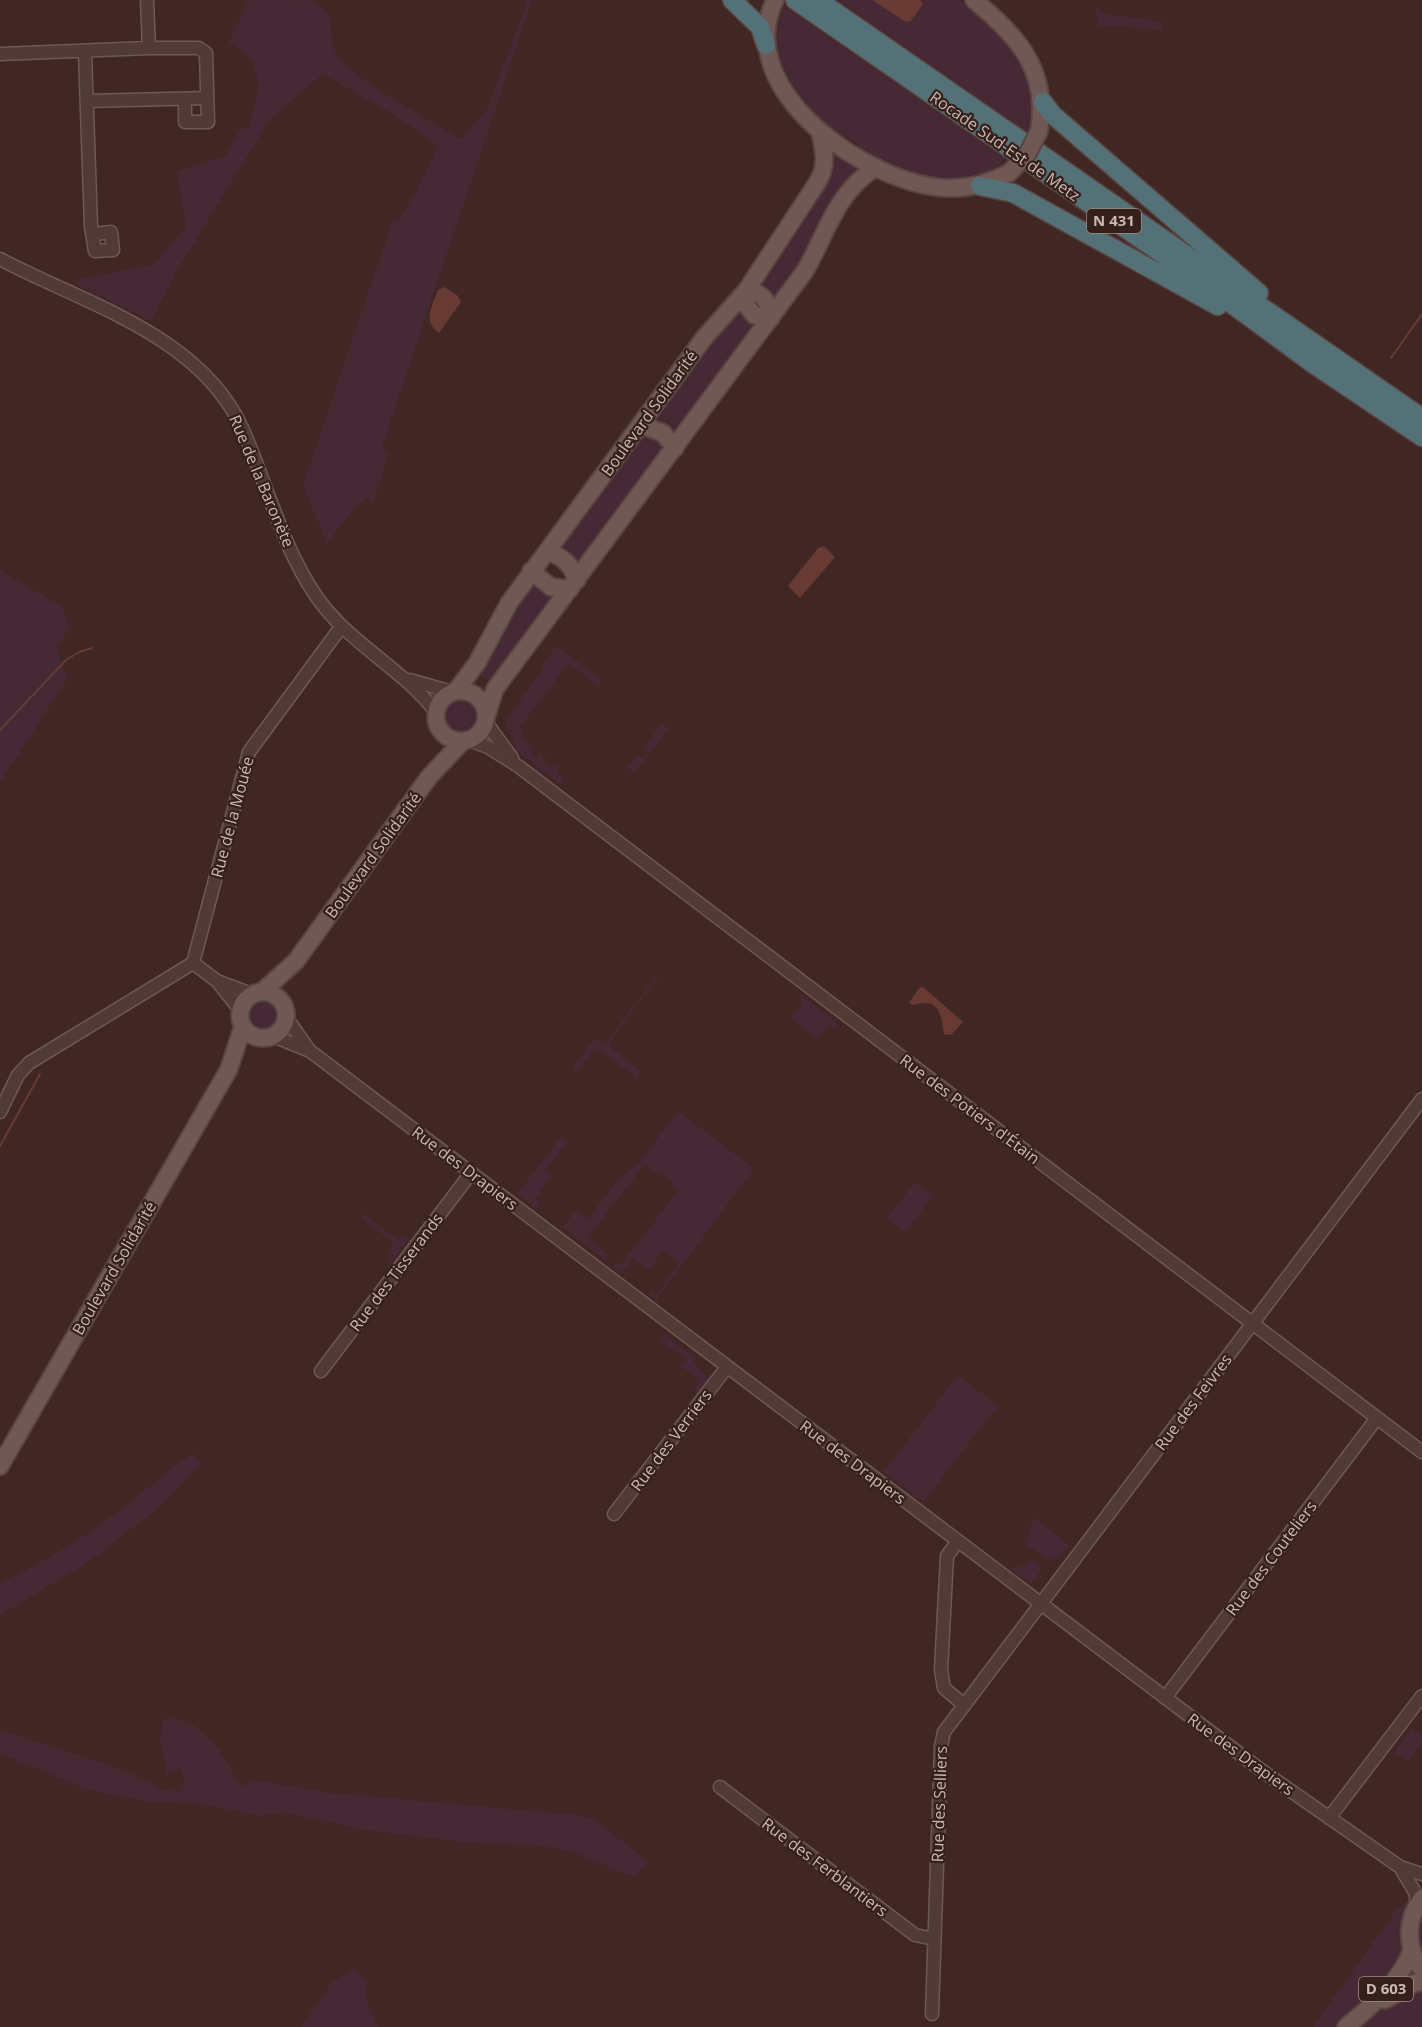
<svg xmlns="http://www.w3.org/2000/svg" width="1422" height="2027" viewBox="0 0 1422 2027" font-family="'Open Sans',sans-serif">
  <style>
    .green { fill: #472935 }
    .water { fill: #673b34 }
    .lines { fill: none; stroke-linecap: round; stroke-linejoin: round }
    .stream { stroke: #673b34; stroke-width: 2 }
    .minor-casing { stroke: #6e5955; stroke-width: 15 }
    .major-casing { stroke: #594540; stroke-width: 20 }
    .highway-casing { stroke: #58433f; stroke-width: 21 }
    .minor { stroke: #503b37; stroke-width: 12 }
    .major { stroke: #705955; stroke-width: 16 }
    .highway { stroke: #537177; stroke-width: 18 }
    .major-bridge-casing { stroke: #594540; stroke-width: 20; stroke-linecap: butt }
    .major-bridge { stroke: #705955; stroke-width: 16 }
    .labels { text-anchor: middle; stroke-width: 4.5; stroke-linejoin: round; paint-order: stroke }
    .shield { fill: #35201c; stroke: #9e8a86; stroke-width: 1.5 }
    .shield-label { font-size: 15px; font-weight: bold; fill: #cbb8b3 }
    .street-label { font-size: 16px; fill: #cbb8b3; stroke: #35201c }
  </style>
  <rect width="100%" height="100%" fill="#412723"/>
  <path class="green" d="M249,0c14,0 53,0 64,1 27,13 13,33 23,52 11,23 100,71 125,86l26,-30 41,-109h4l-150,446 7,8 -16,50 -7,-6 -10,8 -29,37 -24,-58 90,-265 5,1 18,-29 22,-46 -40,-29 -75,-43 -53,45 -92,150 -27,52 -80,-40 82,-16 33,-38 -9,-56 48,-15 16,-28 8,-1 10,-43 -7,-25 -23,-17z
    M838,0h122c42,33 89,74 67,132z
    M783,6l223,153c-40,42 -102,13 -146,-10l-1,-4 -12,-8 -5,1c-43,-36 -80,-73 -59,-132z
    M1099,7l-1,6 65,9 -1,8 -59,-5 -2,5 -6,-21z
    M832,152l27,17 -17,18 -32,63 -37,54 -19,-19 75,-132z
    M736,307l8,10 15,8 -81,109 -23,-10 -4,-6z
    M651,433l13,13 -3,11 -80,111 -24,-23 80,-109z
    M0,570l61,36 9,22 -13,18 10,34 -67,102z
    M530,582l16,9 12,1 -66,91 -15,-10z
    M556,646l47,34 -5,6 -29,-23 -50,65 5,4 -3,6 12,8 -4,6 8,5 3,-4 7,6 -3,4 7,5 3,-3 6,4 -3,4 7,5 -4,6 -42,-32 -13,-31 37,-51v-5z
    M442 716a19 19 0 1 1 38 0a19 19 0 1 1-38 0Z
    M662,723l7,6 -35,44 -6,-5 9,-13 5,4 6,-7 -5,-4z
    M658,974l2,1 -52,70 33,27 -4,6 -41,-31 -19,25 -5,-4 23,-30 10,6z
    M800,994l38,29 -3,5 -6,-4 -12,15 -27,-21 12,-15z
    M248 1014a15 15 0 1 1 30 0a15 15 0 1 1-30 0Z
    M678,1111l76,58 -98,131 -7,-6 2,-4 6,4 22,-31 -16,-12 -14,19 -16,-12 -12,15 -8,-6 3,-5 5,3 57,-74 -5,-4 2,-4 -15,-12 -3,2 -12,-9 -58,74 21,17 -2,6 -43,-34 13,-17 12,9 30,-39 21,-17z
    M561,1137l6,5 -22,29 7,5 -17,23 5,4 -5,5 -18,-14z
    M915,1182l18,14 -28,36 -18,-14z
    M361,1212l39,29 4,-4 4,3 -20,27 -2,-1 8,-11 -5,-4 5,-8 -31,-23z
    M664,1334l31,24 -2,3 17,19 -10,13 -6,-4 6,-8 -18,-14 5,-8 -27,-20z
    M958,1375l40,31 -75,96 -39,-30z
    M194,1453l7,11 -40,42 -73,56 -88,53v-32c43,-20 84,-45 122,-74 25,-19 45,-40 72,-56z
    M1033,1517l36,28 -8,11 -13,4 -22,-16z
    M1030,1560l13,7 -12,17 -22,-16 13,-1z
    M164,1718c6,1 14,1 20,3 25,8 45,43 56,65l18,-5 73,12 245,22 19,5 52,41 -12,14 -14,-3 -46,-20 -45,-8 -59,-1 -106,-13 -80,-18 -25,4 -55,-12 -58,-2 -63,-14 -84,-35v-23l118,38 47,22 14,2 6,-14 -5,-10 -13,6 -7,-33z
    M1412,1729l10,7v7l-14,19 -13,-10z
    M1422,1890v137h-109l84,-118z
    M355,1969l12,13 -2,15 13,30h-77l32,-46z"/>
  <path class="water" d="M872,0h48l3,4 -12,17 -5,1z
    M444,287l14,9 3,6 -22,31c-17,-12 -7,-27 -1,-43z
    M824,546l11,11 -35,41 -12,-12 30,-38z
    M923,987l40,35 -12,13 -7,-1c-3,-21 -5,-37 -31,-29l-4,-2 10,-15z"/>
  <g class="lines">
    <path class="stream" d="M1391,358l31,-44
      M0,730l66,-70 13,-8 13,-4
      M0,1146l40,-72"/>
    <defs>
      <path id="minor" d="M149,48h50l7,5 2,69h-23v-23
        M85,52l6,175 4,24 18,-1 -2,-18 -17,2
        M0,54l149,-6 -2,-48
        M87,101l120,-3
        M0,259c85,45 201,76 243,171 24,55 39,116 73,166 32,47 85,71 120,116
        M410,680l42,12
        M485,721l27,37
        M468,740l20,7 30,19 904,686
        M193,963l24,18 35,13
        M218,982l22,28
        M286,1017l23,33
        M273,1036l37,15 951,719 139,97 22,7
        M0,1112l18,-37 11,-12 164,-100 56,-211 92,-125
        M321,1371l150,-198
        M614,1514l113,-147
        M958,1541l-11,15 -6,114 3,18 20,17
        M1165,1698l212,-280
        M720,1787l195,148 19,4
        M1329,1818l93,-122
        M1400,1867l16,27v12
        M932,2014l9,-268 3,-14 478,-633"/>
      <path id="major" d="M775,0c-44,91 94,185 172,188 23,1 42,-5 62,-15
        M974,0c45,37 75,71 65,131
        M746,291c17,1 23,10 25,27
        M740,297l14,18 17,3
        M641,425l22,8 12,15
        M547,551c16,6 24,13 30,29
        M531,571l20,16 19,2
        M436 716a25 25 0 1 1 50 0a25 25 0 1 1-50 0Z
        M456,691l21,-28 32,-60 195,-265 42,-47 71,-108c11,-17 7,-33 3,-51
        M486,717l9,-28 310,-418c23,-40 30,-77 71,-104
        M263,991l33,-30 133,-184 34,-36
        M240 1015a23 23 0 1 1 46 0a23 23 0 1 1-46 0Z
        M0,1466l229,-397 14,-43
        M1422,1898c-16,21 -17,49 0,71
        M1385,2000l30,-17 7,-1
        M1346,2027c26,-21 54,-46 66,-77"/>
      <path id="highway" d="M732,0l28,27 6,18
        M795,0l389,269 128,94 110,74
        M818,0l604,418
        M1043,102l10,13 206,178
        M980,186l33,7 205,113"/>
    </defs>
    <use href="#minor" class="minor-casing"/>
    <use href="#major" class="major-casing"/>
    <use href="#highway" class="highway-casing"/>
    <use href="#minor" class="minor"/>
    <use href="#major" class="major"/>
    <use href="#highway" class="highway"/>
    <defs>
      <path id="major-bridge" d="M1009,173l19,-20 11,-22"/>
    </defs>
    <use href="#major-bridge" class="major-bridge-casing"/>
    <use href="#major-bridge" class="major-bridge"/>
  </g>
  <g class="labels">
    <g class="shield">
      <rect x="1087" y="209" width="54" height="24" rx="4.5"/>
      <rect x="1359" y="1977" width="54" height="24" rx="4.5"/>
    </g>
    <g class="shield-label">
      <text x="1114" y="226">N 431</text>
      <text x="1386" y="1994">D 603</text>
    </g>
    <g class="street-label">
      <text transform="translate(1005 146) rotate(35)" y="6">Rocade Sud-Est de Metz</text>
      <text transform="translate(649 413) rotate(-54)" y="6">Boulevard Solidarité</text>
      <text transform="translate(262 481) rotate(67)" y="6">Rue de la Baronète</text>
      <text transform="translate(232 817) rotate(-75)" y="6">Rue de la Mouée</text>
      <text transform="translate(373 855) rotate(-54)" y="6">Boulevard Solidarité</text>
      <text transform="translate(970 1109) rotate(37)" y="6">Rue des Potiers d'Étain</text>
      <text transform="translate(465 1168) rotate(37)" y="6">Rue des Drapiers</text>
      <text transform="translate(114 1268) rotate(-60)" y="6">Boulevard Solidarité</text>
      <text transform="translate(396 1272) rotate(-53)" y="6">Rue des Tisserands</text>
      <text transform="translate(1193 1402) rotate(-53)" y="6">Rue des Feivres</text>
      <text transform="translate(671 1440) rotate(-53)" y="6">Rue des Verriers</text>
      <text transform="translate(853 1462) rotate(37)" y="6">Rue des Drapiers</text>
      <text transform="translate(1271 1558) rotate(-53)" y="6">Rue des Couteliers</text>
      <text transform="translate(1241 1754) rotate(36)" y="6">Rue des Drapiers</text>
      <text transform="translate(939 1804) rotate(-88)" y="6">Rue des Selliers</text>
      <text transform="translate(825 1867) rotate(37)" y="6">Rue des Ferblantiers</text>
    </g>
  </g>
</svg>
